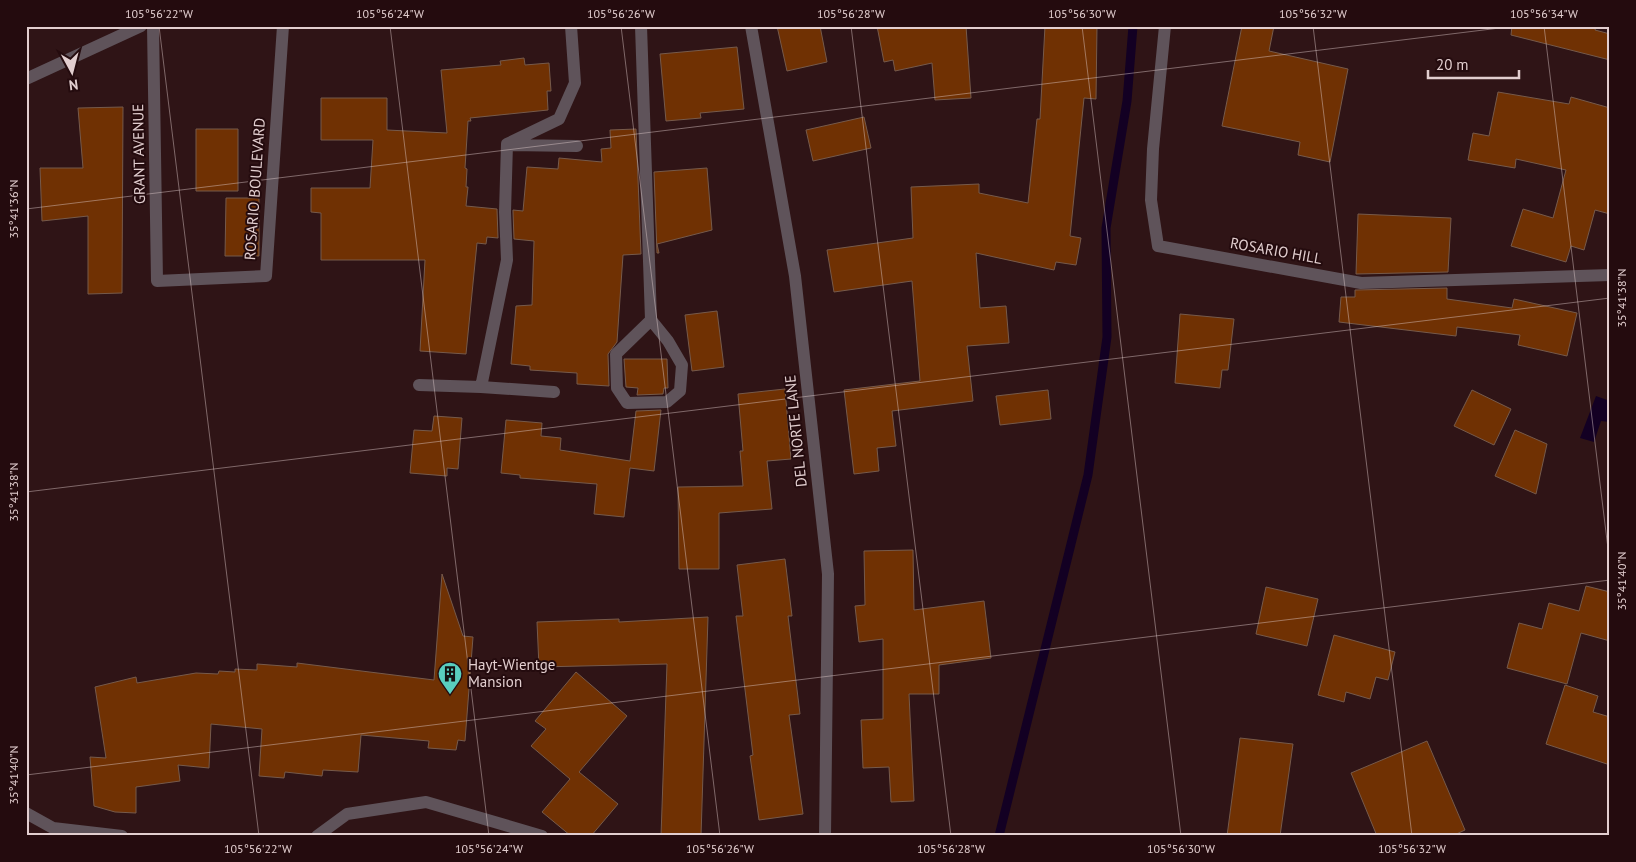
<svg xmlns="http://www.w3.org/2000/svg" width="1636" height="862" viewBox="0 0 1636 862" font-family="'PT Sans',sans-serif">
  <style>
    .water { fill: #130023 }
    .lines { fill: none; stroke-linecap: round; stroke-linejoin: round }
    .stream { stroke: #130023; stroke-width: 9 }
    .building { fill: #703103; stroke: #765a4b }
    .lane { stroke: #5f535a; stroke-width: 12 }
    .street { stroke: #5f535a; stroke-width: 12 }
    .ticks { fill: none; stroke: #e2cecf; stroke-width: 1; stroke-opacity: 0.45 }
    .labels { text-anchor: middle; stroke-width: 4; stroke-linejoin: round; paint-order: stroke }
    .street-label { font-size: 15px; fill: #e2cecf; stroke: #240b0e }
    .poi-label { font-size: 15px; fill: #e2cecf; stroke: #240b0e; text-anchor: start }
    .neatline { fill: none; stroke: #e2cecf; stroke-width: 2 }
    .ticks-label { font-size: 12px; text-anchor: middle; fill: #e2cecf }
  </style>
  <rect width="100%" height="100%" fill="#2f1416"/>
  <path class="water" d="M1596,396l14,5v21l-9,-1 -7,21 -14,-4z"/>
  <g class="lines">
    <path class="stream" d="M999,836l89,-361 19,-138 -1,-109 21,-127 6,-75"/>
  </g>
  <path class="building" d="M777,26h43l7,36 -40,9z
    M877,26h89l5,72 -36,2 -3,-37 -37,8 -2,-11 -9,2z
    M1045,26h52l-1,73 -12,-1 -14,138 11,2 -5,27 -20,-3 -2,8 -78,-17 4,55 26,-2 3,37 -42,3 6,55 -81,10 4,35 -19,2 2,23 -25,3 -10,-84 76,-9 -8,-100 -78,11 -7,-42 86,-12 -2,-51 68,-3v9l49,10 9,-84h3z
    M1242,26h32l-5,25 79,18 -18,93 -32,-7 2,-13 -78,-16z
    M1512,26h84l-1,4 15,4v26l-99,-25z
    M737,47l7,62 -44,4 1,5 -35,3 -6,-67z
    M524,58l1,7 24,-2 2,28h-4l1,19 -78,8 1,3h-3l-3,47 2,1 -1,18h2l-2,19 31,3 1,29 -11,-1 -1,7 -9,-1 -11,111 -46,-3 5,-91h-104v-47l-10,-1v-24h59l3,-48h-52v-42h66v32l60,3 -6,-63 60,-5 -1,-4z
    M1498,92l71,12 2,-7 39,11v106l-15,-4 -11,40 -13,-4 -5,16 -55,-16 12,-37 30,9 13,-48 -50,-11 -1,9 -47,-8 5,-27 16,3z
    M123,107l-1,186 -34,1v-78l-46,5 -2,-53h43l-5,-60z
    M864,117l7,31 -58,13 -7,-31z
    M196,129h42v62h-42z
    M636,129l5,125 -18,1 -6,87 -9,12 1,32 -32,-2v-11l-47,-3v-4l-19,-2 5,-58 16,-1 2,-64 -20,-2 -1,-27v-2l10,1 4,-44 31,2 1,-11 43,4 -1,-13 10,-1 -1,-18z
    M707,168l5,62 -55,14 2,9h-2l-3,-81z
    M226,198h33v58h-34z
    M1358,214l93,4 -3,54 -92,2z
    M1447,288v11l65,9 2,-9 63,14 -10,43 -49,-11 2,-10 -63,-8 -1,9 -117,-14 2,-25h14v-7z
    M717,311l7,56 -32,4 -7,-56z
    M1180,314l54,5 -6,51h-6l-2,18 -45,-5z
    M624,359h43l1,29h-4l-1,6 -26,1 1,-7 -12,-1z
    M785,389l6,70 -24,2 5,48 -53,4v56h-40l-1,-82 65,-1 -3,-35h3l-5,-57z
    M1048,390l3,29 -51,6 -4,-29z
    M1472,390l39,19 -17,36 -40,-19z
    M661,410l-7,61 -24,-3 -6,49 -30,-3 3,-30 -77,-6v-3l-19,-2 5,-53 36,3 -1,13 20,2 -1,12 70,11 6,-50z
    M434,416l28,2 -4,51 -11,-1v8l-37,-3 4,-43 18,1z
    M1515,430l32,14 -11,50 -41,-18z
    M913,550l1,60 70,-9 7,57 -52,7v29h-30l5,107 -23,1 -2,-35 -26,1 -2,-48 22,-1v-80l-24,3 -4,-36 10,-1 -1,-54z
    M785,559l7,57h-4l12,98 -11,1 14,99 -44,6 -9,-64 3,-1 -17,-139h7l-6,-51z
    M442,574l21,62 10,1 -8,104 -7,-1 -2,10 -28,-2 1,-7 -68,-6 -3,37 -35,-2 -1,6 -37,-4 -1,6 -25,-2 3,-47 -51,-5 -2,44 -31,-3 2,16 -44,6v26l-21,-1 -21,-6 -4,-49 16,1 -11,-71 41,-10 1,6 59,-10 22,1 1,-3 16,1v-3l22,1v-6l40,3v-4l137,17z
    M1586,586l24,6v49l-29,-8 -14,51 -60,-16 12,-45 23,6 7,-26 30,8z
    M1266,587l52,12 -11,47 -51,-12z
    M708,617l-7,219h-40l6,-172 -128,3 -2,-45 82,-3v3z
    M1334,635l61,17 -7,28 -12,-3 -6,22 -24,-7 -2,10 -26,-7z
    M576,672l51,44 -48,56 39,32 -27,32h-20l-29,-24 28,-33 -39,-33 15,-17 -11,-8z
    M1565,685l33,11 -5,16 17,5v48l-64,-21z
    M1240,738l53,6 -13,92h-53z
    M1427,741l38,89 -13,6h-75l-26,-63z"/>
  <g class="lines">
    <path class="lane" d="M641,26l10,294 17,21 14,24 -2,26 -13,11 -40,1 -10,-15 -1,-34 35,-34
      M510,145l67,1
      M419,385l62,2 26,-127 -2,-48 2,-68 52,-25 16,-36 -4,-57
      M481,387l73,5
      M317,836l30,-22 79,-12 116,34"/>
    <path class="street" d="M153,26l4,255 109,-5 17,-250
      M751,26l44,250 33,298 -3,262
      M1165,26l-12,123 -2,51 7,46 203,37 249,-8
      M26,79l115,-53
      M26,813l27,15 69,8"/>
  </g>
  <path class="ticks" d="M159,26l100,810M390,26l99,810M621,26l99,810M851,26l100,810M1082,26l99,810M1313,26l99,810M1544,26l66,539M26,209l1490,-183M26,492l1584,-194M26,775l1584,-195M26,823l2,13"/>
  <defs>
    <symbol id="building-pin" viewBox="-11 -11 22 30"><path d="M0 17L-7.5 6A9.5 9.5 0 1 1 7.5 6Z" fill="#59cebf" stroke="#240b0e"/><path d="M-4-6H4V6H1V3H-1V6H-4ZM-2.5-4.3h1.7v1.8h-1.7ZM.8-4.3h1.7v1.8H.8ZM-2.5-1h1.7V.8h-1.7ZM.8-1h1.7V.8H.8Z" fill="#111"/></symbol>
  </defs>
  <g fill-rule="evenodd">
    <use href="#building-pin" x="436" y="660" width="28" height="38"/>
  </g>
  <g class="labels">
    <g class="street-label">
      <text transform="translate(139 154) rotate(-91)" y="5">GRANT AVENUE</text>
      <text transform="translate(255 189) rotate(-86)" y="5">ROSARIO BOULEVARD</text>
      <text transform="translate(1276 251) rotate(10)" y="5">ROSARIO HILL</text>
      <text transform="translate(796 431) rotate(-96)" y="5">DEL NORTE LANE</text>
    </g>
    <g class="poi-label">
      <text x="468" y="670">Hayt-Wientge<tspan x="468" dy="17">Mansion</tspan></text>
    </g>
  </g>
  <rect width="1636" height="862" fill="none" stroke="#240b0e" stroke-width="55"/>
  <g transform="translate(72 72) rotate(173)" stroke="#240b0e" stroke-width="4" paint-order="stroke">
  <path d="M0-4L9 19L0 12L-9 19Z" fill="#e2cecf"/>
  <text y="-8" font-size="14" font-weight="bold" text-anchor="middle" fill="#e2cecf">N</text>
  </g>
  <path d="M1428 70v8h91v-8" fill="none" stroke="#e2cecf" stroke-width="2.5"/>
  <text x="1436" y="70" font-size="15" fill="#e2cecf" stroke="#240b0e" stroke-width="4" paint-order="stroke">20 m</text>
  <rect x="28" y="28" width="1580" height="806" class="neatline"/>
  <g class="ticks-label">
    <text x="159" y="18">105°56'22"W</text>
    <text x="390" y="18">105°56'24"W</text>
    <text x="621" y="18">105°56'26"W</text>
    <text x="851" y="18">105°56'28"W</text>
    <text x="1082" y="18">105°56'30"W</text>
    <text x="1313" y="18">105°56'32"W</text>
    <text x="1544" y="18">105°56'34"W</text>
    <text transform="translate(14 209) rotate(-90)" y="4">35°41'36"N</text>
    <text transform="translate(1622 298) rotate(-90)" y="4">35°41'38"N</text>
    <text transform="translate(14 492) rotate(-90)" y="4">35°41'38"N</text>
    <text transform="translate(1622 581) rotate(-90)" y="4">35°41'40"N</text>
    <text transform="translate(14 775) rotate(-90)" y="4">35°41'40"N</text>
    <text x="258" y="853">105°56'22"W</text>
    <text x="489" y="853">105°56'24"W</text>
    <text x="720" y="853">105°56'26"W</text>
    <text x="951" y="853">105°56'28"W</text>
    <text x="1181" y="853">105°56'30"W</text>
    <text x="1412" y="853">105°56'32"W</text>
  </g>
</svg>
